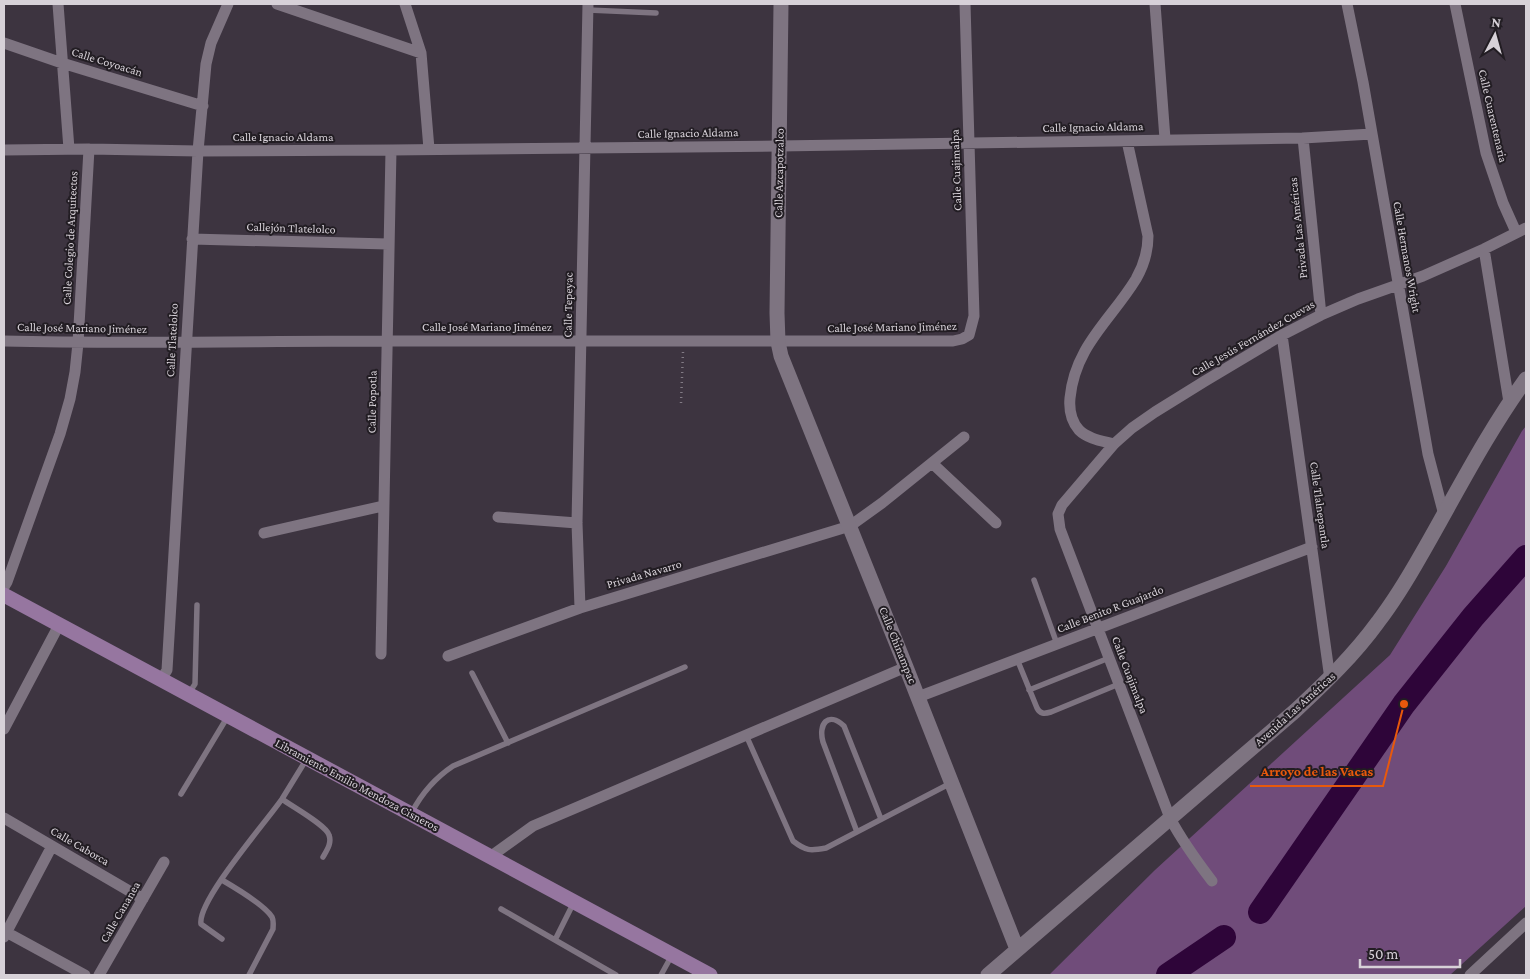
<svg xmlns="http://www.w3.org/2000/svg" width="1530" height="979" viewBox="0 0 1530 979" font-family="'Crimson Pro',serif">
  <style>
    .green { fill: #704c7a }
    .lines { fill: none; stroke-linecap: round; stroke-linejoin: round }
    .river { stroke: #2e0539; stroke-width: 24 }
    .path { stroke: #827b85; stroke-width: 2.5; stroke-dasharray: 1 4; stroke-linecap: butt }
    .lane { stroke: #7e7481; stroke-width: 5.5 }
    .street { stroke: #7e7481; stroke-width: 11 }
    .secondary { stroke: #7e7481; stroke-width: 15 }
    .primary { stroke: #9676a0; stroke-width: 15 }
    .labels { text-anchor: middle; stroke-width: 4; stroke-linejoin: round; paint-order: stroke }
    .street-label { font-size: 12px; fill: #d7d1d8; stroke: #221d23 }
    .leader { fill: none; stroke: #e8590c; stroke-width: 2 }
    .callout-dot { fill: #e8590c; stroke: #221d23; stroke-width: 2 }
    .callout-label { font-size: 14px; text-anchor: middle; font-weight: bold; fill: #e8590c; stroke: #221d23; stroke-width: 4; stroke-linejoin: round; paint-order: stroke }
  </style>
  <rect width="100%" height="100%" fill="#3d3440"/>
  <path class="green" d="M1526,426v480l-76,69h-401l106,-105 235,-215 56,-89 76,-135z"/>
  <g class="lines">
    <path class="river" d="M1260,912l144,-208 69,-87 53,-60
      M1168,975l56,-38"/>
    <path class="path" d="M681,403l2,-51"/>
    <path class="lane" d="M588,10l68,3
      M1034,580l23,64
      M1017,659l20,49c3,6 7,6 14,4l68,-28
      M472,673l36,70
      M1029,690l80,-32
      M189,693l6,-9 2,-79
      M746,735l47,106c13,10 17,10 33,7l125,-65
      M181,794l47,-78
      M282,799c9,7 44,26 47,36 3,8 -2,15 -6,22
      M412,812c10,-19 23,-34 41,-46l232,-99
      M857,832l-34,-90c-5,-18 5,-31 21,-16l37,93
      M222,880c12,7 43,26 50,37 2,4 1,8 1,12l-24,46
      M501,909l54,31 19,-38
      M222,939l-21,-15c-4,-23 65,-102 81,-125 8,-13 16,-26 24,-39
      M555,940l61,35
      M661,975l11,-20"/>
    <path class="street" d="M58,4l11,145
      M277,4l144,49
      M405,4l16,49 8,96
      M1155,4l10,135
      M1347,4l16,78 65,372 16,61
      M1455,4l31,149 17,50 13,29
      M4,43l58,20 141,43
      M1303,138l18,177
      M4,150l85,-1 109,2 193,-1 388,-4 524,-8 69,-4
      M192,239l196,5
      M1484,249l25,153
      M1282,335l48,344
      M4,341c127,3 254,0 381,0 190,-1 379,1 568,0l9,-2 7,-4 5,-19 -9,-312
      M1114,444c-11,-3 -26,-5 -35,-14 -8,-9 -10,-21 -9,-32 5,-52 41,-78 66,-119 8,-14 12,-27 12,-43l-21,-95
      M932,463l64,60
      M498,517l79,6
      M264,533l119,-27
      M4,587l3,-5 53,-148 10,-35 5,-27 3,-29 11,-194
      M580,608l-3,-85 11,-519
      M381,654l10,-504
      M448,656l132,-48 270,-82 32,-23 82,-66
      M161,680l6,-10 31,-519 8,-87 5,-21 17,-39
      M918,697l394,-150
      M4,729l55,-104
      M4,818l139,81
      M490,857l43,-31 373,-159
      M1212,881c-16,-21 -30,-40 -42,-63l-110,-289 -2,-15 4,-9 52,-61 18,-16 23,-16 50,-31 77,-46 39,-20 37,-16 65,-23 61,-27 42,-21
      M6,932l79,43
      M4,937l48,-91
      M99,975l65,-113
      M1470,975l56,-52"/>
    <path class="secondary" d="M781,4l-4,309 1,29 3,14 125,311 111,282
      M988,975l307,-264c30,-28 59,-56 83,-89 16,-21 30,-44 43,-67 34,-59 65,-121 105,-176"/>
    <path class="primary" d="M4,595l706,380"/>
  </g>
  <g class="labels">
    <g class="street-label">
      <text transform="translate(107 62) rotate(17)" y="4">Calle Coyoacán</text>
      <text transform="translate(1493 116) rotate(77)" y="4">Calle Cuarentenaria</text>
      <text transform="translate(1093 127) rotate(-1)" y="4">Calle Ignacio Aldama</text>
      <text transform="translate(688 133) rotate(-1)" y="4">Calle Ignacio Aldama</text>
      <text x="283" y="141">Calle Ignacio Aldama</text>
      <text transform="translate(956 170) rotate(-92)" y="4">Calle Cuajimalpa</text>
      <text transform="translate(779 173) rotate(-89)" y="4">Calle Azcapotzalco</text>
      <text transform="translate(291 228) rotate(2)" y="4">Callejón Tlatelolco</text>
      <text transform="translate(1298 228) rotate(-96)" y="4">Privada Las Américas</text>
      <text transform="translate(70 238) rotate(-87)" y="4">Calle Colegio de Arquitectos</text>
      <text transform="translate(1407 257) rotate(80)" y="4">Calle Hermanos Wright</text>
      <text transform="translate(568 305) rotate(-89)" y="4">Calle Tepeyac</text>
      <text x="487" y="331">Calle José Mariano Jiménez</text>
      <text transform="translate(892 327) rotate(-1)" y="4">Calle José Mariano Jiménez</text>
      <text transform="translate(82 328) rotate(1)" y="4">Calle José Mariano Jiménez</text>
      <text transform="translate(1253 338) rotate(-30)" y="4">Calle Jesús Fernández Cuevas</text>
      <text transform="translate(172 340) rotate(-87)" y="4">Calle Tlatelolco</text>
      <text transform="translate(372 402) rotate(-89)" y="4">Calle Popotla</text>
      <text transform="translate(1320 505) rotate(82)" y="4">Calle Tlalnepantla</text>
      <text transform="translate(644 574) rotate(-16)" y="4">Privada Navarro</text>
      <text transform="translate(1110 609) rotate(-21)" y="4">Calle Benito R Guajardo</text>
      <text transform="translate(898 645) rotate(68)" y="4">Calle Chinampac</text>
      <text transform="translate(1130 675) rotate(69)" y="4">Calle Cuajimalpa</text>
      <text transform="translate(1295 709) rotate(-42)" y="4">Avenida Las Américas</text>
      <text transform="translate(357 785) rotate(28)" y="4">Libramiento Emilio Mendoza Cisneros</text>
      <text transform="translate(80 846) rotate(30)" y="4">Calle Caborca</text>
      <text transform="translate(120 912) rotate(-60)" y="4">Calle Cananea</text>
    </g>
  </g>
  <path class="leader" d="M1404 704L1383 786H1250"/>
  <circle class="callout-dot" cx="1404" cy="704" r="5"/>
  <g class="callout-label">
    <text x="1317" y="776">Arroyo de las Vacas</text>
  </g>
  <rect width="1530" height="979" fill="none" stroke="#d7d1d8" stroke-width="10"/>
  <g transform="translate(1495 35) rotate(6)" stroke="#221d23" stroke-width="4" paint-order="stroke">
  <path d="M0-4L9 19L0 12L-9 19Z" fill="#d7d1d8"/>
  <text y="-8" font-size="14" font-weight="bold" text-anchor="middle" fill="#d7d1d8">N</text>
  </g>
  <path d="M1360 959v8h100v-8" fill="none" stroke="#d7d1d8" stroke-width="2.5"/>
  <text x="1368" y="959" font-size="15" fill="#d7d1d8" stroke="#221d23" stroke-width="4" paint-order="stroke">50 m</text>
</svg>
